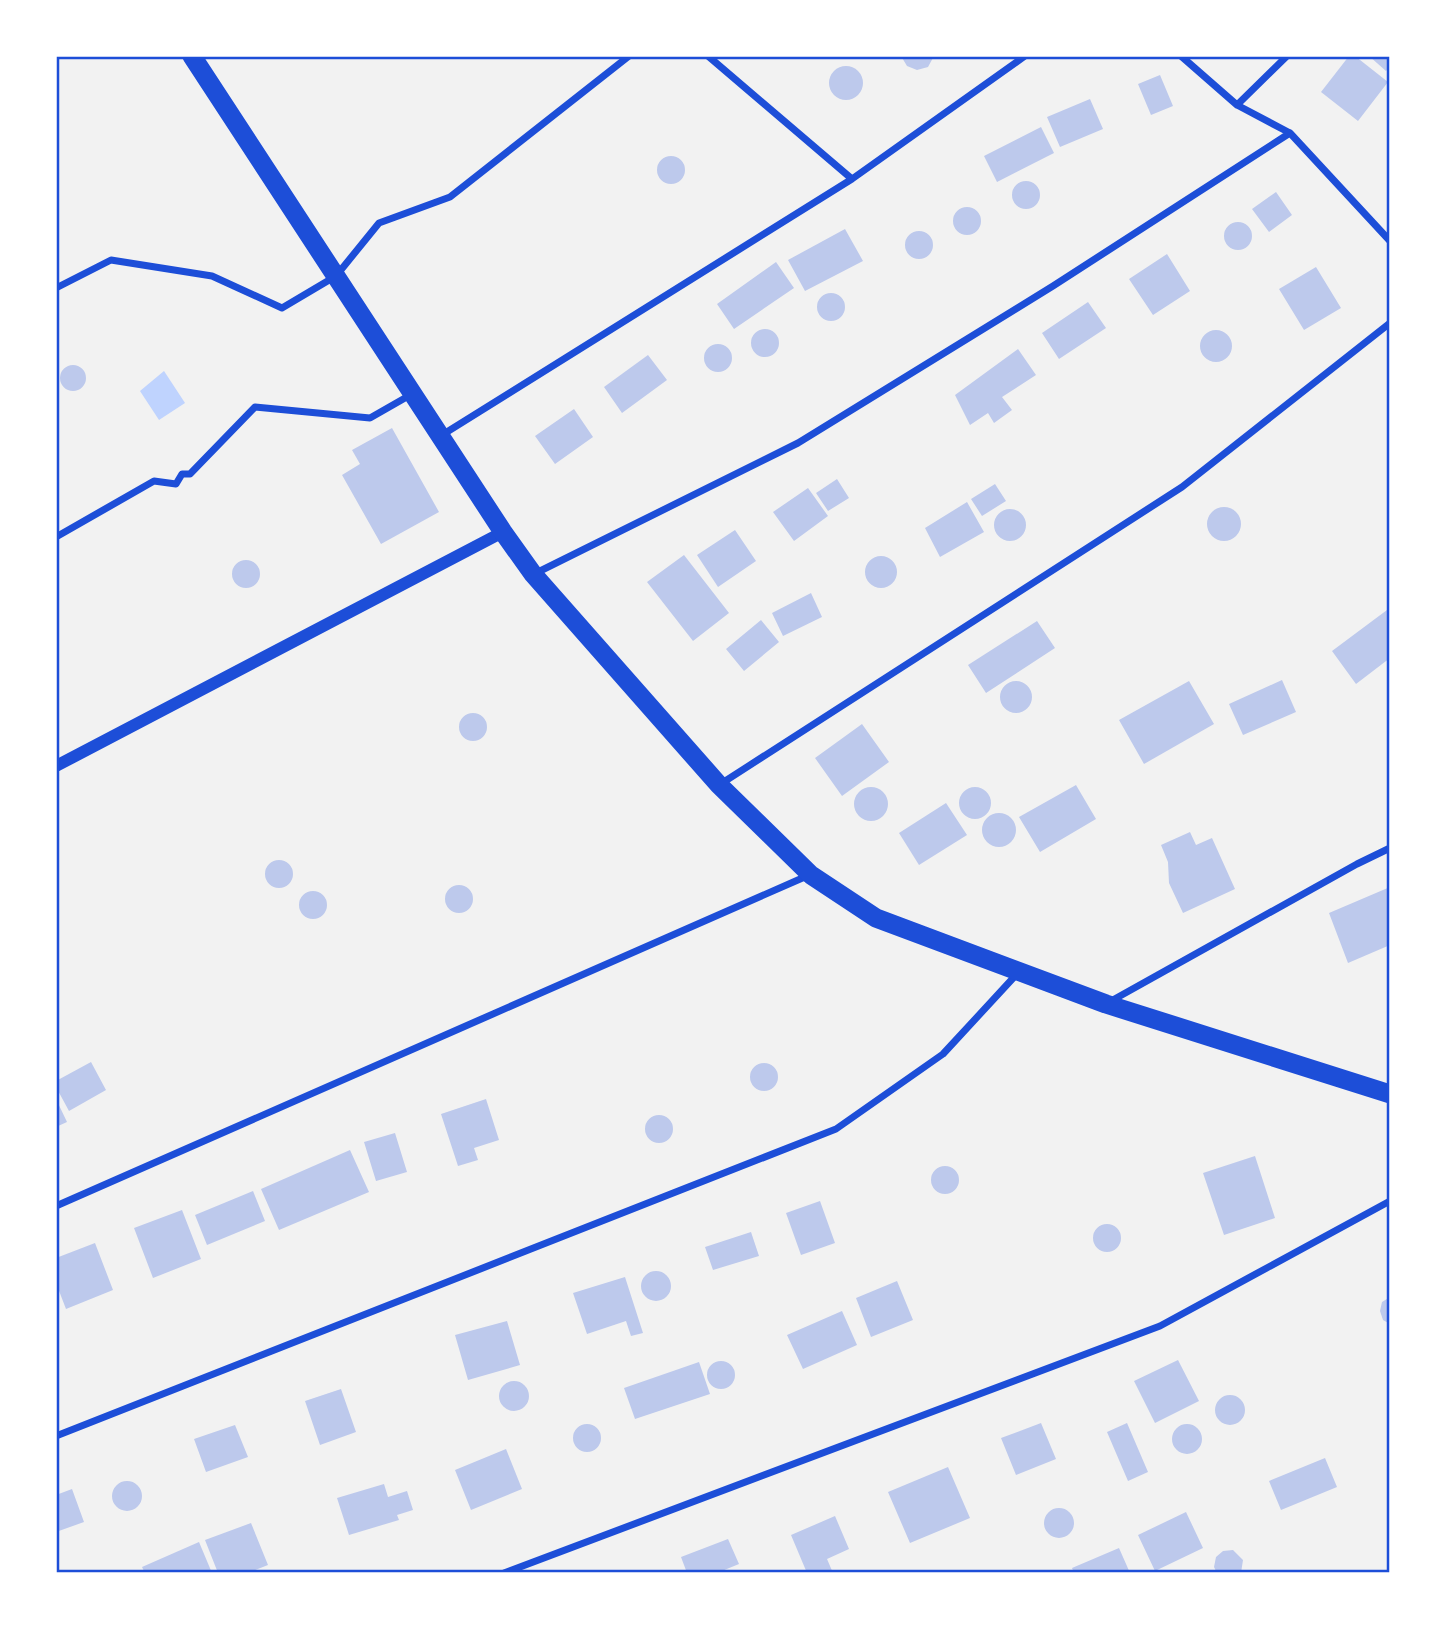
<svg xmlns="http://www.w3.org/2000/svg" width="1446" height="1629" viewBox="0 0 1446 1629" font-family="Georgia,serif">
  <style>
    .water { fill: #bfd3fe }
    .building { fill: #bdc9ec }
    .lines { fill: none; stroke-linecap: round; stroke-linejoin: round }
    .minor { stroke: #1d4ed8; stroke-width: 7 }
    .tertiary { stroke: #1d4ed8; stroke-width: 12 }
    .trunk { stroke: #1d4ed8; stroke-width: 19 }
    .neatline { fill: none; stroke: #1d4ed8; stroke-width: 2.5 }
  </style>
  <rect width="100%" height="100%" fill="#f2f2f2"/>
  <path class="water" d="M164,371l21,32 -26,17 -19,-29z"/>
  <path class="building" d="M901,56h33l-6,11 -11,3 -10,-4z
    M1349,56h6l33,26 -30,39 -37,-29z
    M1369,56h21v10l-4,5z
    M829 83a17 17 0 1 1 34 0a17 17 0 1 1-34 0Z
    M1160,75l13,31 -22,9 -13,-31z
    M1090,99l13,30 -43,18 -13,-30z
    M1041,127l13,26 -57,29 -13,-26z
    M657 170a14 14 0 1 1 28 0a14 14 0 1 1-28 0Z
    M1012 195a14 14 0 1 1 28 0a14 14 0 1 1-28 0Z
    M1276,192l16,23 -23,17 -17,-23z
    M953 221a14 14 0 1 1 28 0a14 14 0 1 1-28 0Z
    M1224 236a14 14 0 1 1 28 0a14 14 0 1 1-28 0Z
    M845,229l18,32 -58,30 -17,-31z
    M905 245a14 14 0 1 1 28 0a14 14 0 1 1-28 0Z
    M1167,254l23,37 -37,24 -24,-36z
    M776,262l18,26 -60,41 -17,-25z
    M1316,267l25,41 -37,22 -25,-41z
    M817 307a14 14 0 1 1 28 0a14 14 0 1 1-28 0Z
    M1088,302l18,26 -47,31 -17,-26z
    M751 343a14 14 0 1 1 28 0a14 14 0 1 1-28 0Z
    M1200 346a16 16 0 1 1 32 0a16 16 0 1 1-32 0Z
    M704 358a14 14 0 1 1 28 0a14 14 0 1 1-28 0Z
    M1018,349l18,26 -34,22 10,13 -18,13 -6,-10 -18,12 -15,-30z
    M648,355l19,25 -45,33 -18,-26z
    M60 378a13 13 0 1 1 26 0a13 13 0 1 1-26 0Z
    M574,409l19,28 -38,27 -20,-28z
    M392,428l47,84 -58,32 -39,-69 18,-11 -8,-14z
    M837,479l12,19 -21,13 -12,-18z
    M995,484l11,17 -24,15 -11,-17z
    M808,488l20,28 -34,25 -21,-29z
    M967,502l17,30 -44,25 -15,-29z
    M1207 524a17 17 0 1 1 34 0a17 17 0 1 1-34 0Z
    M994 525a16 16 0 1 1 32 0a16 16 0 1 1-32 0Z
    M735,530l21,31 -38,26 -21,-32z
    M684,555l45,58 -36,28 -46,-59z
    M865 572a16 16 0 1 1 32 0a16 16 0 1 1-32 0Z
    M232 574a14 14 0 1 1 28 0a14 14 0 1 1-28 0Z
    M811,593l11,24 -39,19 -11,-23z
    M1387,610l3,5v43l-34,26 -24,-33z
    M761,620l18,22 -35,29 -18,-22z
    M1037,621l18,27 -69,45 -18,-28z
    M1282,680l14,32 -53,23 -14,-31z
    M1000 697a16 16 0 1 1 32 0a16 16 0 1 1-32 0Z
    M1189,681l25,43 -70,40 -25,-44z
    M459 727a14 14 0 1 1 28 0a14 14 0 1 1-28 0Z
    M862,724l27,38 -47,34 -27,-38z
    M1076,785l20,34 -56,33 -21,-35z
    M959 803a16 16 0 1 1 32 0a16 16 0 1 1-32 0Z
    M854 804a17 17 0 1 1 34 0a17 17 0 1 1-34 0Z
    M946,803l21,32 -48,30 -20,-32z
    M982 830a17 17 0 1 1 34 0a17 17 0 1 1-34 0Z
    M1190,832l6,13 16,-7 23,51 -52,24 -14,-30 -1,-21 -7,-17z
    M265 874a14 14 0 1 1 28 0a14 14 0 1 1-28 0Z
    M445 899a14 14 0 1 1 28 0a14 14 0 1 1-28 0Z
    M1390,887v58l-42,18 -19,-50z
    M299 905a14 14 0 1 1 28 0a14 14 0 1 1-28 0Z
    M91,1062l15,28 -37,21 -13,-24v-6z
    M750 1077a14 14 0 1 1 28 0a14 14 0 1 1-28 0Z
    M56,1099l11,23 -11,5z
    M486,1099l13,41 -25,8 4,12 -20,6 -17,-52z
    M645 1129a14 14 0 1 1 28 0a14 14 0 1 1-28 0Z
    M395,1133l12,39 -31,9 -12,-39z
    M350,1150l19,42 -90,38 -18,-41z
    M1255,1156l20,62 -51,17 -21,-62z
    M931 1180a14 14 0 1 1 28 0a14 14 0 1 1-28 0Z
    M253,1191l12,30 -58,24 -12,-30z
    M820,1201l15,42 -34,12 -15,-42z
    M182,1210l19,49 -48,19 -19,-50z
    M1093 1238a14 14 0 1 1 28 0a14 14 0 1 1-28 0Z
    M751,1232l8,24 -46,14 -8,-23z
    M95,1243l18,47 -47,19 -10,-26v-25z
    M641 1286a15 15 0 1 1 30 0a15 15 0 1 1-30 0Z
    M625,1277l18,56 -12,3 -5,-15 -39,13 -14,-41z
    M897,1281l16,39 -42,17 -15,-39z
    M1390,1297v27l-7,-4 -3,-9 2,-9z
    M842,1311l15,34 -54,24 -16,-34z
    M507,1321l13,44 -52,15 -13,-45z
    M1178,1360l21,41 -44,22 -21,-42z
    M707 1375a14 14 0 1 1 28 0a14 14 0 1 1-28 0Z
    M699,1362l11,32 -75,25 -11,-31z
    M499 1396a15 15 0 1 1 30 0a15 15 0 1 1-30 0Z
    M341,1389l15,43 -36,13 -15,-44z
    M1215 1410a15 15 0 1 1 30 0a15 15 0 1 1-30 0Z
    M1041,1423l15,36 -40,16 -15,-37z
    M1127,1423l21,49 -20,9 -21,-49z
    M573 1438a14 14 0 1 1 28 0a14 14 0 1 1-28 0Z
    M1172 1439a15 15 0 1 1 30 0a15 15 0 1 1-30 0Z
    M235,1425l13,32 -42,15 -12,-33z
    M506,1449l16,40 -51,21 -16,-40z
    M1325,1458l12,29 -56,23 -12,-29z
    M948,1467l22,51 -60,25 -22,-51z
    M112 1496a15 15 0 1 1 30 0a15 15 0 1 1-30 0Z
    M384,1484l4,13 19,-6 6,19 -16,5 2,5 -50,15 -12,-37z
    M72,1489l12,33 -28,10v-37z
    M1044 1523a15 15 0 1 1 30 0a15 15 0 1 1-30 0Z
    M1186,1512l17,36 -48,23 -17,-36z
    M835,1516l14,33 -22,10 6,14h-26l-16,-38z
    M251,1523l17,42 -20,8h-30l-13,-33z
    M728,1539l11,25 -22,9h-30l-6,-16z
    M199,1542l13,31h-67l-3,-6z
    M1119,1548l11,25h-56l-2,-5z
    M1233,1550l10,10 -2,13h-24l-3,-6 2,-10 7,-6z"/>
  <g class="lines">
    <path class="minor" d="M708,56l144,123
      M1181,56l56,49 53,28 100,108
      M1237,105l50,-49
      M56,288l55,-28 101,16 70,32 54,-32 43,-53 71,-26 179,-141
      M442,435l410,-256 173,-123
      M56,537l98,-56 22,3 6,-10h8l65,-67 115,11 42,-24
      M534,574l264,-131 255,-157 237,-153
      M719,785l463,-298 208,-164
      M1111,1001l246,-137 33,-16
      M56,1206l751,-330
      M56,1436l780,-307 107,-75 73,-79
      M504,1573l656,-247 230,-125"/>
    <path class="tertiary" d="M56,766l447,-234"/>
    <path class="trunk" d="M192,56l311,476 30,42 186,211 92,90 65,43 230,86 284,90"/>
  </g>
  <rect width="1446" height="1629" fill="none" stroke="#ffffff" stroke-width="116"/>
  <rect x="58" y="58" width="1330" height="1513" class="neatline"/>
</svg>
